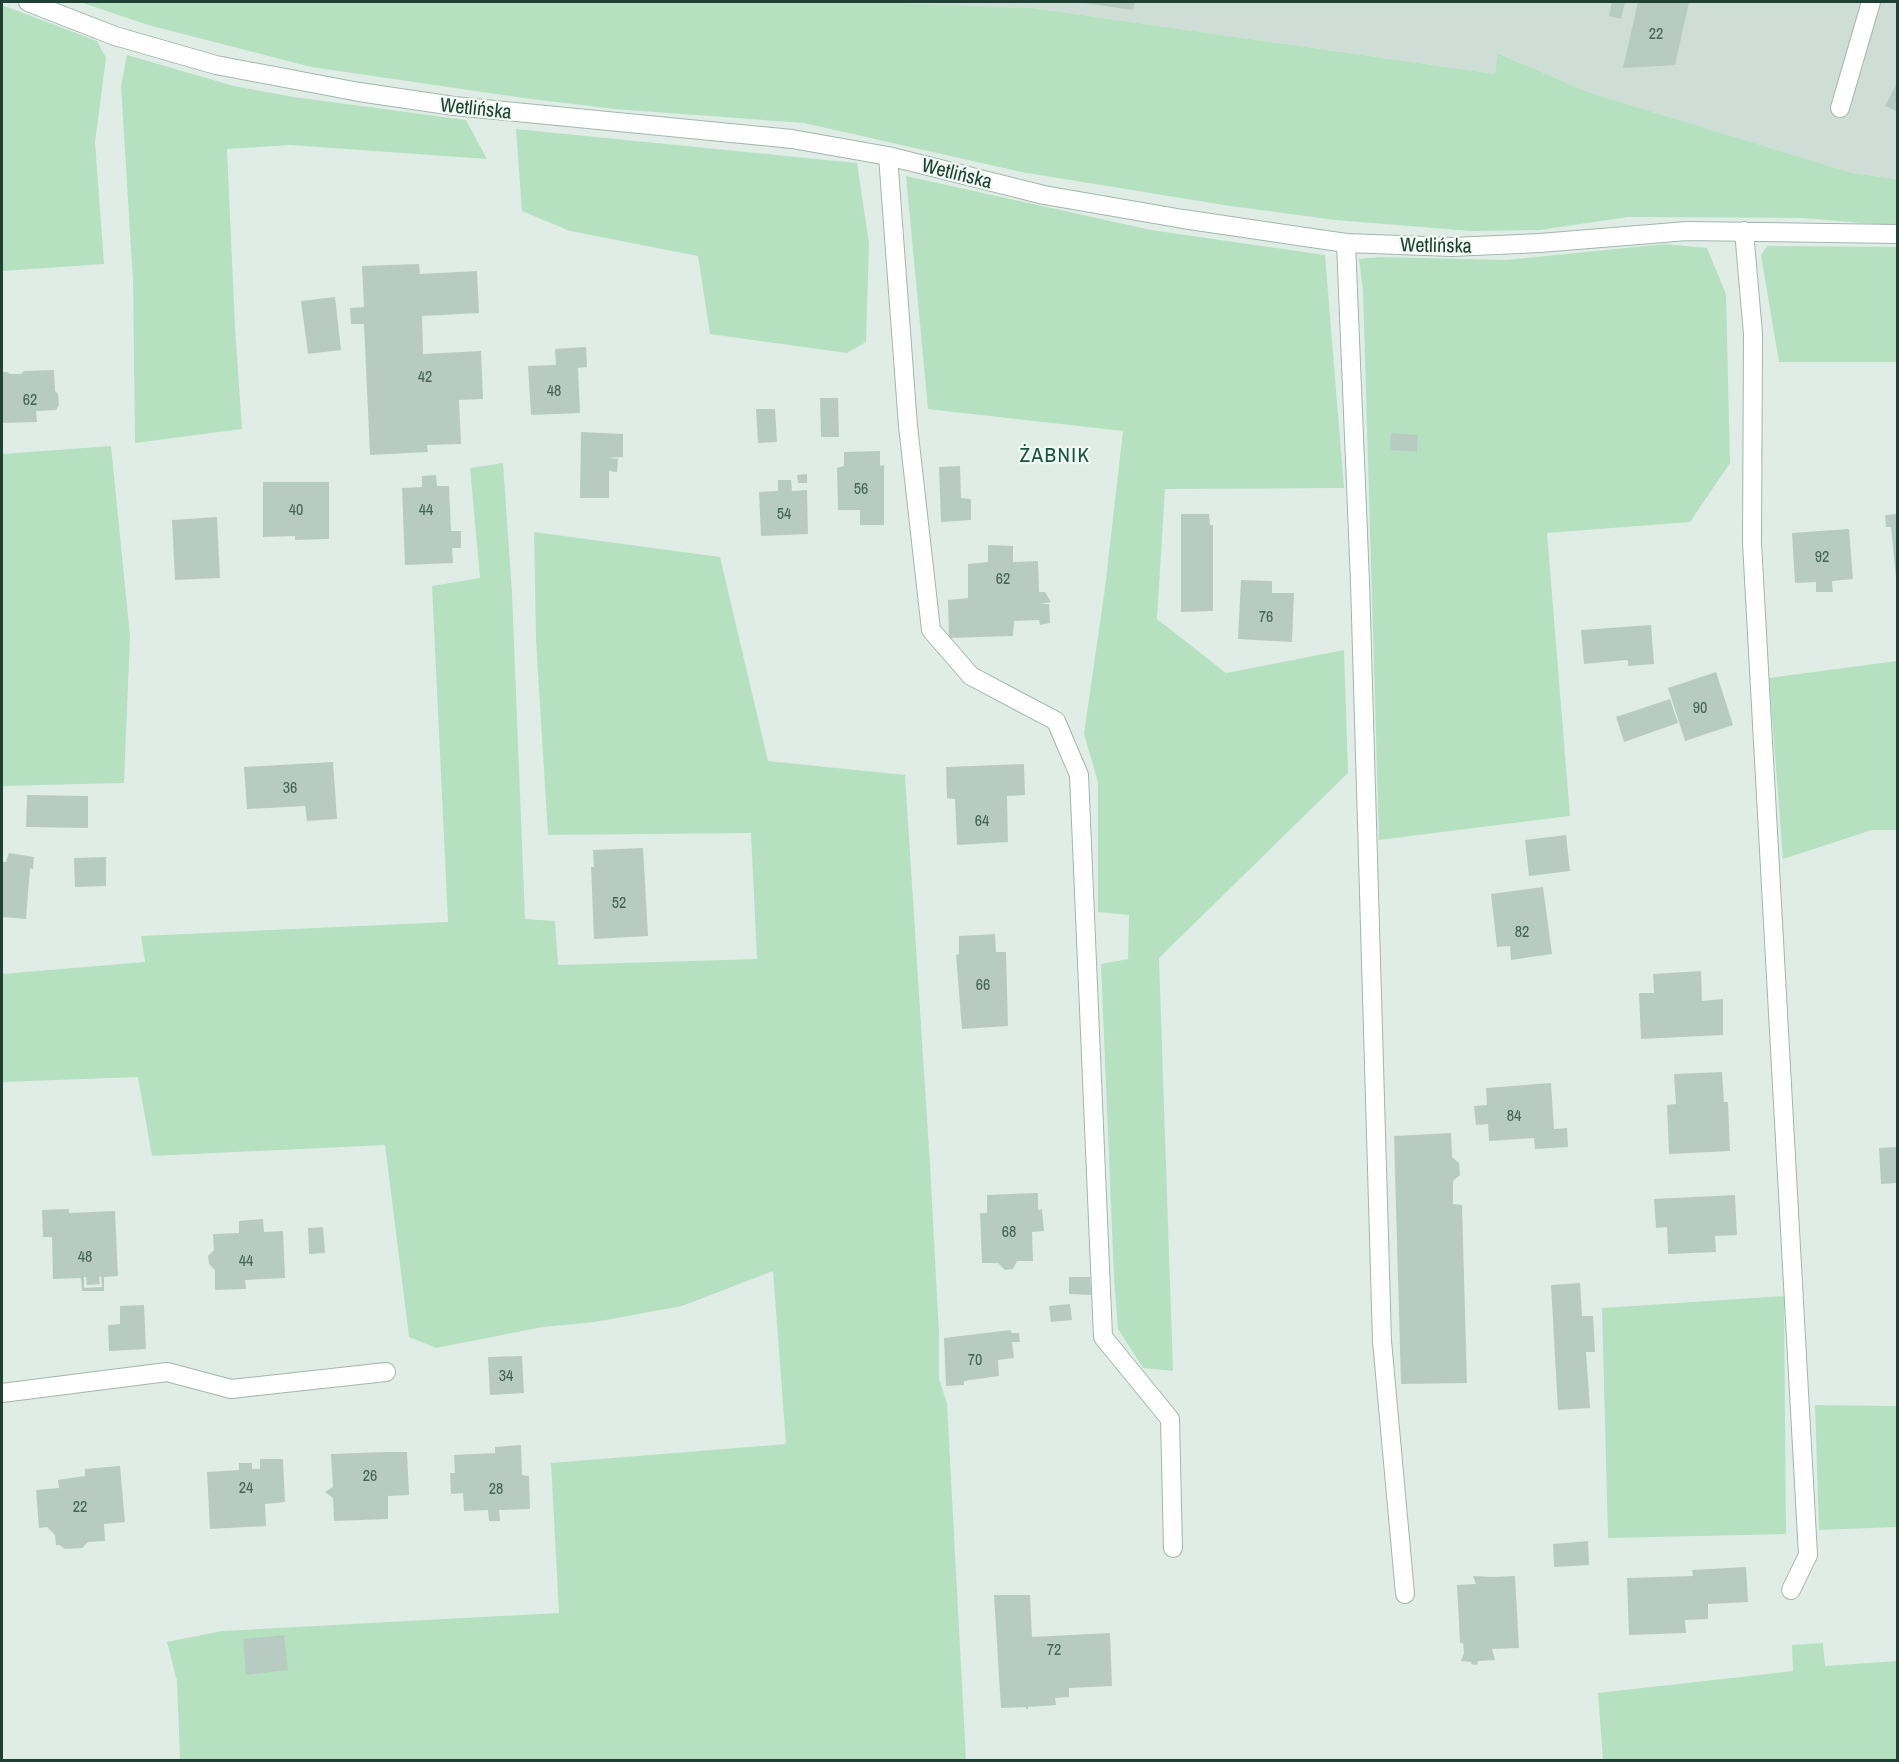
<svg xmlns="http://www.w3.org/2000/svg" width="1899" height="1762" viewBox="0 0 1899 1762" font-family="'Archivo Narrow',sans-serif">
  <style>
    .built { fill: #ceddd6 }
    .green { fill: #b6e1c0 }
    .building { fill: #b8cbc2; fill-rule: evenodd }
    .lines { fill: none; stroke-linecap: round; stroke-linejoin: round }
    .minor-casing { stroke: #a2b6ae; stroke-width: 20 }
    .minor { stroke: #fff; stroke-width: 18 }
    .labels { text-anchor: middle; stroke-width: 4.5; stroke-linejoin: round; paint-order: stroke }
    .number-label { font-size: 16px; fill: #446358 }
    .street-label { font-size: 20px; fill: #1e4035; stroke: #f1f9f5 }
    .neighbourhood-label { font-size: 21px; letter-spacing: 1.5px; fill: #185443; stroke: #f1f9f5 }
  </style>
  <rect width="100%" height="100%" fill="#e0ede7"/>
  <path class="built" d="M875,2h1022v177l-45,-6 -264,-81 -89,-39 -4,21 -462,-66z"/>
  <path class="green" d="M80,2h795l158,6 462,66 3,-21 90,39 264,81 45,6v47l-94,-8 -175,-1 -88,13 -69,1 -136,-11 -105,-14 -209,-34 -217,-49 -190,-14 -98,-12 -205,-30 -163,-42z
    M2,5l95,36 9,17 -11,84 9,122 -102,7z
    M127,55l107,31 60,11 172,23 21,39 -197,-14 -63,4 8,178 7,102 -107,14 -2,-162 -12,-195z
    M516,129l341,34 12,80 -3,99 -19,11 -137,-19 -12,-78 -128,-25 -48,-20z
    M906,176l245,54 174,25 19,233 -179,1 -8,130 69,54 118,-23 4,123 -189,185 14,413 -30,-3 -25,-39 -4,-50 -13,-315 27,-5 1,-44 -31,-3v-130l-14,-48 21,-146 18,-157 -195,-22z
    M1665,244l42,4 19,46 4,169 -40,59 -143,11 23,283 -191,24 -16,-549 -4,-32 21,-2 127,3z
    M1767,246l130,1v115h-118l-18,-107z
    M111,446l19,190 -6,147 -122,3v-332z
    M503,463l9,130 13,326 30,2 3,44 199,-6 -6,-126 -203,2 -12,-195 -2,-108 186,25 48,204 137,14 25,390 9,168v46l8,24 19,357h-786l-3,-79 -10,-39 55,-11 337,-18 -8,-150 235,-19 -13,-173 -91,35 -87,16 -52,5 -107,21 -27,-11 -24,-192 -233,11 -14,-79 -136,5v-108l143,-12 -4,-26 307,-14 -16,-336 48,-8 -10,-110z
    M1897,661v169h-25l-89,29 -14,-181z
    M1784,1296l2,238 -178,4 -6,-230z
    M1815,1405l82,1v121l-78,3z
    M1823,1643l2,23 72,-5v99h-294l-5,-67 195,-22 -1,-26z"/>
  <path class="building" d="M1084,2h51l-2,8 -49,-7z
    M1612,2h13l-4,17 -12,-3z
    M1638,2h51l-14,63 -52,3z
    M1898,81v31l-13,-6z
    M419,264l1,10 57,-3 2,42 -57,3 1,38 58,-3 2,48 -24,1 2,44 -34,1 1,7 -58,3 -6,-131h-13l-1,-16 14,-1 -2,-41z
    M335,297l6,53 -33,4 -7,-53z
    M586,347l1,20 -9,1 2,45 -49,2 -3,-49 28,-1 -1,-16z
    M54,370l1,21 3,3 1,11 -3,5 -20,1 1,11 -35,1v-51h5l3,2h11l3,-3z
    M820,398h18l1,39h-18z
    M756,409h19l2,33 -19,1z
    M581,432l42,2v23l-15,1 10,1 -1,13 -8,-1v27h-29z
    M1391,433l27,2 -1,17 -27,-2z
    M880,451v15l4,-1v60h-24v-15h-22l-1,-42 7,-2v-14z
    M960,466l1,32 10,1v21l-30,2 -2,-55z
    M807,474v9h-9l-1,-8z
    M436,475l1,11h12l2,45h10v17h-9l1,15 -48,2 -3,-77 20,-1v-11z
    M778,480h13l1,11 15,-1 1,44 -47,2 -2,-44 19,-1z
    M263,482h66v57l-34,1v-4l-32,1z
    M1181,514h28l1,11h3v86l-32,1z
    M1898,514v63h-2l-5,-50h-5l-1,-12z
    M217,517l3,61 -45,2 -3,-60z
    M1849,529l4,50 -21,2 1,11h-17v-10l-21,1 -3,-50z
    M988,545l25,1v16l25,-1 1,31h6l6,10 -12,2h10l1,19 -10,2 -1,-5 -25,1 -1,15 -64,2 -1,-38 20,-2v-34l20,-2z
    M1241,580l31,1v12h22l-2,49 -54,-3z
    M1651,625l3,39 -26,2v-5l-2,-1 -42,4 -3,-34z
    M1716,672l17,53 -48,16 -17,-53z
    M1670,699l8,24 -54,19 -8,-25z
    M333,762l4,57 -30,2 -2,-15 -58,3 -3,-42z
    M1024,764l1,31 -18,1 1,46 -51,3 -2,-46 -8,-1 -1,-31z
    M27,795l61,1v32l-62,-1z
    M1566,835l4,36 -41,5 -4,-36z
    M643,848l5,88 -54,3 -3,-72h3l-1,-17z
    M9,853l25,4 -1,12 -3,-1 -4,51 -24,-2v-55h4z
    M106,857v29l-31,1 -1,-29z
    M1543,887l9,67 -41,6 -1,-14 -13,1 -6,-53z
    M995,934l1,18h10l2,74 -46,3 -6,-74 3,-1v-18z
    M1701,971l1,30 21,-2v36l-82,4 -2,-46h15l-1,-19z
    M1722,1072l2,30h4l2,49 -61,3 -2,-49 9,-1 -2,-30z
    M1551,1083l3,46 13,-1 1,19 -33,2 -1,-11 -45,3 -1,-17 -12,1 -2,-19 13,-1 -1,-17z
    M1451,1133l1,24 7,6 1,12 -7,6v23l9,1 5,178 -66,1 -7,-248z
    M1898,1147v36l-17,1 -2,-36z
    M1038,1193v17l4,-1 2,22 -12,1 1,29h-16l-4,8 -8,1 -7,-7h-16l-2,-50h7v-18z
    M1735,1195l2,40 -22,1 1,16 -48,2 -1,-27 -11,1 -2,-29z
    M69,1209v4l46,-2 3,65 -14,1v14h-22l-1,-13 -28,1 -1,-42h-9l-1,-27zM101,1276l1,11 -18,1v-11h2l1,8 13,-1 -1,-7z
    M263,1219l1,13 19,-1 2,47 -40,2 1,9 -31,1v-20l-6,-6 -1,-8 6,-6 -1,-16 26,-1v-12z
    M323,1227l2,26 -16,1 -1,-26z
    M1069,1277h21l1,18 -22,-1z
    M1580,1283l2,33h11l2,36h-9l4,56 -32,2 -7,-125z
    M1070,1304l2,16 -21,2 -2,-16z
    M144,1305l2,44 -37,2 -1,-26 12,-1v-18z
    M1010,1330l2,3h7l1,9h-8l2,16 -16,2 1,16 -35,5v4l-18,1 -2,-48z
    M522,1356l2,37 -34,2 -2,-38z
    M521,1445l1,30 7,1 1,33 -31,1 1,11h-11l-1,-11 -24,1 -1,-18 -12,1 -1,-21h5l-1,-18 41,-2v-6z
    M386,1452h21l2,43 -21,1v23l-54,2 -1,-23 -8,-6 8,-5 -2,-33z
    M260,1459h23l2,43 -20,2 1,22 -56,3 -3,-57 32,-2v-7h13v6h8z
    M120,1466l5,56 -21,2 1,17 -17,1 -6,6 -17,1 -6,-4h-3l-1,-10 -8,-8 -8,1 -3,-38 23,-2 -1,-8 27,-4v-7z
    M1588,1541l1,24 -35,2 -1,-23z
    M1746,1567l2,35 -40,2v15l-23,1 1,13 -57,2 -2,-57 66,-2 -1,-6z
    M1473,1576l20,1 22,-1 4,72 -27,1 3,11 -17,1 -1,4 -6,-1 1,-2 -11,-1 3,-8 -1,-10h-3l-3,-58 19,-1z
    M994,1595h36l2,42 78,-4 2,53 -43,2v9l-14,1 1,7 -28,2v3l-3,-3 -24,1z
    M284,1635l4,35 -42,5 -3,-36z"/>
  <g class="lines">
    <defs>
      <path id="minor" d="M28,2l87,34 101,29 143,27 95,14 338,33 96,17 156,39 139,24 163,24 106,4 88,-4 147,-12 211,3
        M1840,108l31,-106
        M888,156l20,270 23,204 40,46 85,45 23,54 24,562 67,82 3,129
        M1744,231l9,103 -1,209 56,1012 -17,35
        M1346,243l14,339 22,759 23,253
        M2,1393l165,-21 64,17 155,-17"/>
    </defs>
    <use href="#minor" class="minor-casing"/>
    <use href="#minor" class="minor"/>
  </g>
  <g class="labels">
    <g class="number-label">
      <text x="1656" y="39">22</text>
      <text x="425" y="382">42</text>
      <text x="554" y="396">48</text>
      <text x="30" y="405">62</text>
      <text x="861" y="494">56</text>
      <text x="296" y="515">40</text>
      <text x="426" y="515">44</text>
      <text x="784" y="519">54</text>
      <text x="1822" y="562">92</text>
      <text x="1003" y="584">62</text>
      <text x="1266" y="622">76</text>
      <text x="1700" y="713">90</text>
      <text x="290" y="793">36</text>
      <text x="982" y="826">64</text>
      <text x="619" y="908">52</text>
      <text x="1522" y="937">82</text>
      <text x="983" y="990">66</text>
      <text x="1514" y="1121">84</text>
      <text x="1009" y="1237">68</text>
      <text x="85" y="1262">48</text>
      <text x="246" y="1266">44</text>
      <text x="975" y="1365">70</text>
      <text x="506" y="1381">34</text>
      <text x="370" y="1481">26</text>
      <text x="246" y="1493">24</text>
      <text x="496" y="1494">28</text>
      <text x="80" y="1512">22</text>
      <text x="1054" y="1655">72</text>
    </g>
    <g class="street-label">
      <text transform="translate(476 108) rotate(6)" y="7">Wetlińska</text>
      <text transform="translate(957 173) rotate(14)" y="7">Wetlińska</text>
      <text transform="translate(1436 245) rotate(1)" y="7">Wetlińska</text>
    </g>
    <g class="neighbourhood-label">
      <text x="1055" y="462">ŻABNIK</text>
    </g>
  </g>
  <rect width="1899" height="1762" fill="none" stroke="#1e4035" stroke-width="6"/>
</svg>
